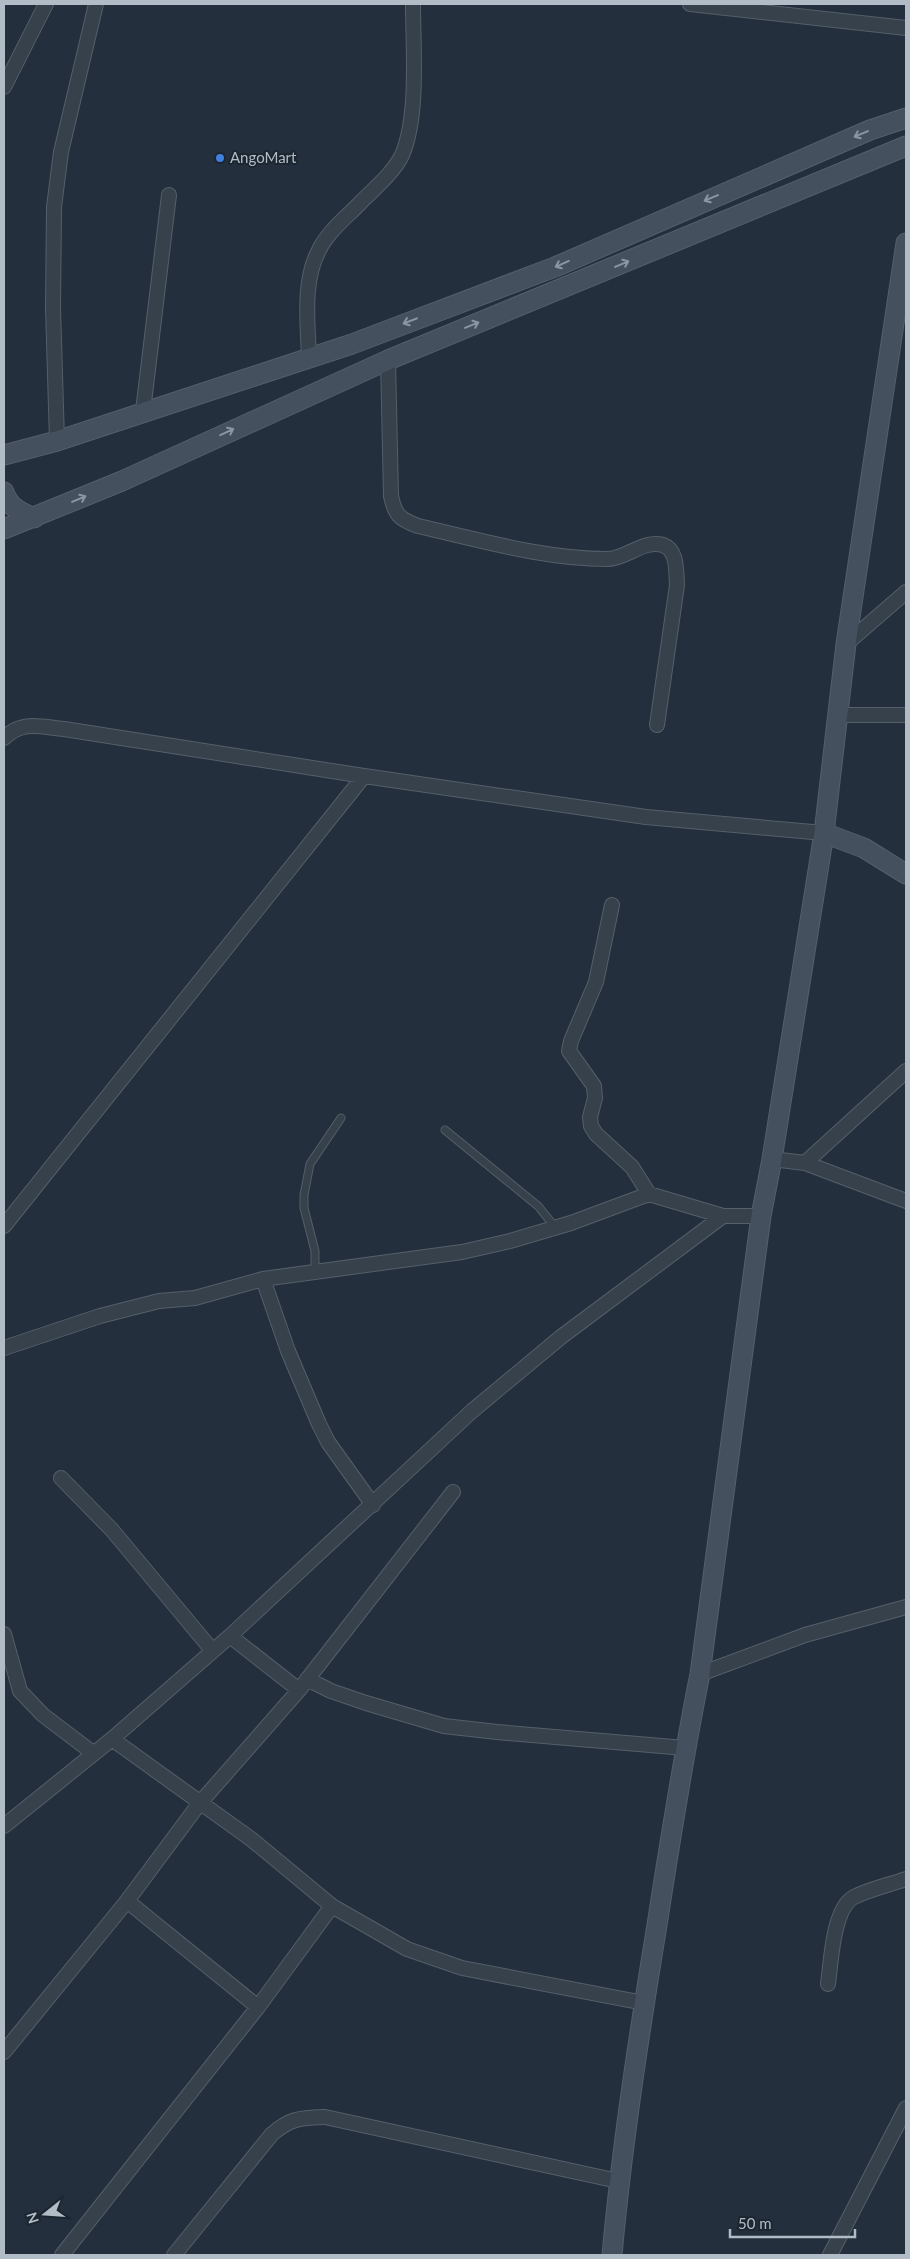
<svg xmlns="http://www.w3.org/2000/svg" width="910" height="2259" viewBox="0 0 910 2259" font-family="Lato,sans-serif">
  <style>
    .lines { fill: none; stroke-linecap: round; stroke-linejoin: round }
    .lane-casing { stroke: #555f6a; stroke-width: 9 }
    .street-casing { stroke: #555f6a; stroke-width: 16 }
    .secondary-casing { stroke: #555f6a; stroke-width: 21 }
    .lane { stroke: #37414c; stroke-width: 7 }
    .street { stroke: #37414c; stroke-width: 14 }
    .secondary { stroke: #45505f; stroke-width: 19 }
    .oneway { stroke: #8c96a3 }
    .shop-dot { fill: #3f7fe0; stroke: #1c2631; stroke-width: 2 }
    .labels { text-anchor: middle; stroke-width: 4; stroke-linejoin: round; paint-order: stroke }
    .poi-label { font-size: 15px; fill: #b2bcc7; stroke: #1c2631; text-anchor: start }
  </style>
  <rect width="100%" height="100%" fill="#232f3c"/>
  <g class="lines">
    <defs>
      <path id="lane" d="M445,1130l93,76 17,21
        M315,1272v-21l-11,-43v-13l6,-31 31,-46"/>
      <path id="street" d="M690,4l216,24
        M4,87l42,-83
        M309,359c-1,-36 -7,-77 10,-109 9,-19 29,-34 43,-49 13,-13 32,-29 40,-46 17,-39 11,-108 11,-151
        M388,360l3,136c4,19 8,23 27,30 62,14 126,33 190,33 18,0 36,-20 55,-14 15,5 13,27 14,40l-20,140
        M143,411l26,-216
        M57,441l-4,-133 1,-101 7,-55 35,-148
        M846,644l60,-52
        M838,715h68
        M4,738c19,-18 36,-11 60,-9l300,47 282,41 178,16
        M612,905l-16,77 -25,59 -2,10 25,35 1,12 -5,19 1,9 5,8 36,33 17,27
        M772,1159l33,4 101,-92
        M805,1163l101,38
        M4,1226l360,-450
        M263,1279l25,72 31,73 9,18 45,63
        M4,1348l96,-32 59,-15 36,-3 68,-19 199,-27 48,-11 61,-18 78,-29 74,22
        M61,1478l51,52 100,120
        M4,1634l16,57 23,24 50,38
        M230,1636l69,54
        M700,1674l105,-39 101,-28
        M307,1679l24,12 35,12 78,23 53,6 188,16
        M112,1739l139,100 81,67 75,43 55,19 182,35
        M4,1826l108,-87 118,-103 242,-225 89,-74 162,-121h38
        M127,1901l131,106
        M828,1984c3,-22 5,-76 26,-87 16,-8 35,-12 52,-18
        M4,2052l123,-151 72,-97 100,-114 154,-198
        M62,2255l196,-248 74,-101
        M174,2255l98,-121c19,-16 28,-16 53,-17l293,64
        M830,2255l76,-147"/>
      <path id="secondary" d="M4,455l53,-14 295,-97 203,-77 315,-137 36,-12
        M4,492c5,15 16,20 30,26
        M4,529l118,-48 266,-121 518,-214
        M824,833l40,15 42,26
        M612,2255c10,-110 27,-220 45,-330 13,-84 26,-167 43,-251l61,-458 11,-57 52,-326 22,-189 60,-401"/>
    </defs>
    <use href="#lane" class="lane-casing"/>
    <use href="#street" class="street-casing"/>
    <use href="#secondary" class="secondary-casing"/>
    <use href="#lane" class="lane"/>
    <use href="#street" class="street"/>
    <use href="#secondary" class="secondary"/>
  </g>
  <defs><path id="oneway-shaft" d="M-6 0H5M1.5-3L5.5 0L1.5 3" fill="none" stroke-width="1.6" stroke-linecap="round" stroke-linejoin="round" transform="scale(1.25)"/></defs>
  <g class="oneway">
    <use href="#oneway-shaft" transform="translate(861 134) rotate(157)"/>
    <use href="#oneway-shaft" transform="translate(711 198) rotate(157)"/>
    <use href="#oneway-shaft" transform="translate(562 264) rotate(156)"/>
    <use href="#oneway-shaft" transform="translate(622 264) rotate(-23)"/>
    <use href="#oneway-shaft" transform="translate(410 321) rotate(159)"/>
    <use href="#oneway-shaft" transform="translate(472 325) rotate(-22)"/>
    <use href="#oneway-shaft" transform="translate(227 432) rotate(-25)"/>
    <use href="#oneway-shaft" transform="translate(79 499) rotate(-23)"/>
  </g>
  <circle class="shop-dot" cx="220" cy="158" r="5"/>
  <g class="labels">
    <g class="poi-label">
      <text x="230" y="163">AngoMart</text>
    </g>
  </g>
  <rect width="910" height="2259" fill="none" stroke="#b2bcc7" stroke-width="10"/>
  <g transform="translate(45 2214) rotate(253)" stroke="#1c2631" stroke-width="4" paint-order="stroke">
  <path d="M0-4L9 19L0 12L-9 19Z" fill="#b2bcc7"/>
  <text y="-8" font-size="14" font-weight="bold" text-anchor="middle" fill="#b2bcc7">N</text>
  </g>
  <path d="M730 2229v8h125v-8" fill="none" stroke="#b2bcc7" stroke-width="2.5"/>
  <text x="738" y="2229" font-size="15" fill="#b2bcc7" stroke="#1c2631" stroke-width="4" paint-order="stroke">50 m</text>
</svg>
